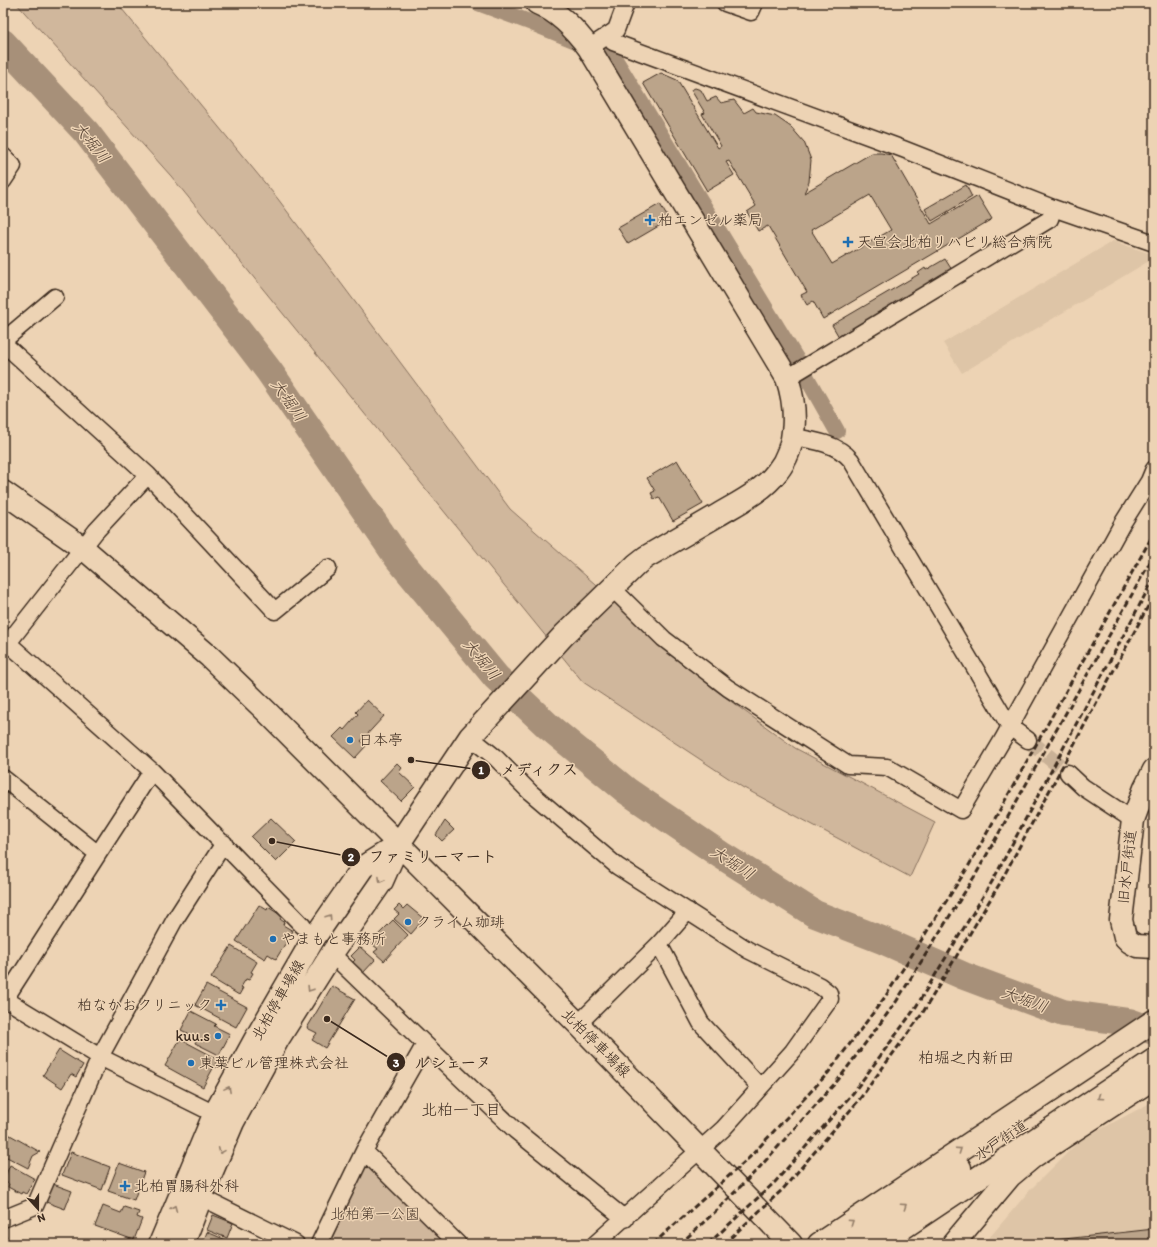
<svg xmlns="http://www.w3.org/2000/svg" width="1157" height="1247" viewBox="0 0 1157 1247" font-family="Itim,'Klee One',sans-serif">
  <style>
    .built { fill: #dec5a7 }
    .green { fill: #d0b79c; stroke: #86705d }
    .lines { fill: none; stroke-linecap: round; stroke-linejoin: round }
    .canal { stroke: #a79079; stroke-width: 16 }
    .river { stroke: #a79079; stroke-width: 28 }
    .building { fill: #bba48a; stroke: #3b2a1e; fill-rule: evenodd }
    .street-tunnel { stroke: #c9b196; stroke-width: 16; stroke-dasharray: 16 8; stroke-linecap: butt }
    .street-casing { stroke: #3b2a1e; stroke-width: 19 }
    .secondary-casing { stroke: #3b2a1e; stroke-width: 25 }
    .highway-casing { stroke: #3b2a1e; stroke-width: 25 }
    .street { stroke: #edd3b4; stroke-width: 16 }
    .secondary { stroke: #edd3b4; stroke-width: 22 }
    .highway { stroke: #edd3b4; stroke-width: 22 }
    .rail { stroke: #3b2a1e; stroke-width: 3; stroke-dasharray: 6 3; stroke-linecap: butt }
    .oneway { stroke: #947e69 }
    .poi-dot { fill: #1f6fb2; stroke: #edd3b4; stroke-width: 1.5 }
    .labels { text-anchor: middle; stroke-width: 3; stroke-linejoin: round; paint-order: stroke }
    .poi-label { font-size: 15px; fill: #3b2a1e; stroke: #edd3b4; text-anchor: start }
    .street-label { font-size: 15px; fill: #3b2a1e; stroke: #edd3b4 }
    .park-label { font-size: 15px; fill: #513f31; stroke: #edd3b4 }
    .water-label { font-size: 16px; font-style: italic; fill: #513e30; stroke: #edd3b4 }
    .neighbourhood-label { font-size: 16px; fill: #3b2a1e; stroke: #edd3b4 }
    .leader { fill: none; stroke: #3b2a1e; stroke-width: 1.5 }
    .callout-dot { fill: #3b2a1e; stroke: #edd3b4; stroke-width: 1.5 }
    .mark-label { font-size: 12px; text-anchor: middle; font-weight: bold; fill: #fff }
    .callout-label { font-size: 16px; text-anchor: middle; font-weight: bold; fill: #3b2a1e; stroke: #edd3b4; stroke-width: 3; stroke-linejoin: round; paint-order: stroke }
  </style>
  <rect width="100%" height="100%" fill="#edd3b4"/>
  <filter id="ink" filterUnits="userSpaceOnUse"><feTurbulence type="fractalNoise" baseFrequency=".025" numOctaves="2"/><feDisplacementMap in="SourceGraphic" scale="8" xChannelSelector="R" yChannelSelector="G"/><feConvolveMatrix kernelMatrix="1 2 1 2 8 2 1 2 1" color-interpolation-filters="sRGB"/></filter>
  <g filter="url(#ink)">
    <path class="built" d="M1113,241l41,14v3l-192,115 -19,-30z
      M1152,1102h2v142h-170l45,-53 51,-51z"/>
    <path class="green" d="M16,3h101l161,196 232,310 204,180 81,59 140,74 -25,55 -168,-90 -159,-105 -412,-506z
      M370,1166l77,78h-118l35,-77z"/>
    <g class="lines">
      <path class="canal" d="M478,3l54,20 81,33 184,304 40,71"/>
      <path class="river" d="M3,43l83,89 183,239 129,187 98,119 53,50 78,64 94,64 94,59 67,26 82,36 99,37 66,9 25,9"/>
    </g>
    <path class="building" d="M661,73l16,7 41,68 3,-2 -19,-32 3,-1 -14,-23 4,-2 6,2 6,11 9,-4 5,6 13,-3 10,13 9,-5 3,4 19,4 16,11 13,15 7,18 -2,22 -5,11 68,-40h9l10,2 40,69 47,-28 14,23 -169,100 -10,-18 -6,4 -6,-10 6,-3 -39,-66 -10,5 -11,-19 9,-6 -27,-45 -3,1 8,13 -27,16 -64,-108zM870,195l21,35 -59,34 -21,-34z
      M966,185l6,12 -40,24 -7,-12z
      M660,204l9,16 -41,24 -10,-16z
      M945,259l7,11 -113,67 -7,-12 87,-51 -1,-1 7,-5 1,2z
      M677,460l26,44 -30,17 -14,-24 -5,2 -3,-6 4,-2 -8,-13z
      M367,700l17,16 -23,25 5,5 -11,12 -22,-21 9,-9 2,2 14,-16 -2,-2z
      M397,763l5,5 -3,4 16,15 -14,14 -21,-20z
      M271,818l25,24 -20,20 -25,-25z
      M445,821l9,9 -12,11 -6,-6z
      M259,905l8,5 1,-3 14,9 -2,3 4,3 -1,3 10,6 -17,28 -8,-5 -3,5 -29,-18z
      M399,905l4,4 4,-4 17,14 -13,15 -17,-15 5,-5 -5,-4z
      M393,920l15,15 -24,26 -10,-9 4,-3 -6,-5 8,-8 -2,-1z
      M231,946l26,16 -6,10 2,1 -4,7 -3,-1 -5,8 2,1 -4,7 -28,-17z
      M360,947l15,13 -12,13 -11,-10 3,-3 -4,-4z
      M206,985l41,22 -11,20 -41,-22z
      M332,986l23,13 -30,49 -13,-8 5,-7 -10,-5z
      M191,1011l25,13 -2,2 16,8 -11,21 -24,-12 2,-5 -16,-8z
      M180,1039l38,20 -15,28 -38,-21z
      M59,1050l24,15 -7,12 -5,-3 -9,14 -19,-13z
      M3,1131l37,21 -7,4 -5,12 -25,-13z
      M71,1152l39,15 -8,23 -40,-15z
      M119,1163l25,9 -10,28 -26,-9z
      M10,1165l25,14 -9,15 -4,-2 -1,2 -13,-7 1,-3 -6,-3z
      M53,1184l19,7 -7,18 -19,-7z
      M103,1206l18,7 3,-6 15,5 -2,5 5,2 -8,21 -39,-14z
      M213,1215l20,8 -6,15 -20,-8z
      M1154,1229v15h-124l7,-2z
      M3,1232h1l5,12h-6z
      M207,1232l19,8 -2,4h-10l-10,-4z"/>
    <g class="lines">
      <path class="street-tunnel" d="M1028,740l40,33"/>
      <defs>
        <path id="street" d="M725,3l26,9 4,-9
          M609,35l4,7 290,107 150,59 101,35
          M589,48l27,-18 10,-27
          M3,156l10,10 -10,15
          M3,341l52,-44
          M3,343l145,132 127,136 53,-43
          M787,378l263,-159 3,-11
          M792,437c20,3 45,6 59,23l159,267 18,13
          M612,588l52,51 64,49 120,77 39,2 74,43 42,-71 119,-215 27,-43 5,-12
          M3,640l5,3 88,-112 52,-56
          M3,649l5,-6 144,128
          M470,737l26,21 34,34 87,74 131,84 72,36 9,7 1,6 -37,52 -70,78 -128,115
          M1068,773l15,14 50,33
          M3,778l95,76 54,-83 151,155
          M98,854l-93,145 95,58 123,61
          M659,944l42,79 59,64
          M339,961l86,83
          M578,1024l81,-80 29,-33
          M364,1151l94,93
          M201,1197l95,47
          M3,1219l32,-13 65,-149 74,-136 50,-78
          M319,1244l45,-93 61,-107 90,86 110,89"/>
        <path id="secondary" d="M3,492l80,56 127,109 57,55 311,312 213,220
          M1154,770l-9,18 -12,32 -12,100 4,17 5,5 7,4 17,1
          M160,1244l54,-129 42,-77 58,-100 49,-71 35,-22
          M183,1244l18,-47 32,-75 45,-83 55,-87 49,-71 16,-36 72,-108 94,-102 73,-71 9,-7c24,-14 48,-28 72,-42 20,-12 45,-24 59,-43 21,-26 20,-64 10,-94l-198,-330c-14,-19 -30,-36 -52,-45
          M953,1244l57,-68 24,-20 120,-78"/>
        <path id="highway" d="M819,1244l335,-223
          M848,1244l112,-76
          M879,1244l275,-184"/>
      </defs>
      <use href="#street" class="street-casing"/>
      <use href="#secondary" class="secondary-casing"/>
      <use href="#highway" class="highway-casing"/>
      <use href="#street" class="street"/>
      <use href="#secondary" class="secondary"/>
      <use href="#highway" class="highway"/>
      <path class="rail" d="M653,1244l96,-86 79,-85 57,-76 83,-130 186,-334
        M680,1244l36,-33 43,-43 79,-88 58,-78 80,-128 178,-319
        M708,1244l67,-62 78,-89 61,-83 79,-130 161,-302
        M724,1244l59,-55 76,-89 63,-86 78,-131 154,-288"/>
    </g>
    <defs><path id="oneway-chevron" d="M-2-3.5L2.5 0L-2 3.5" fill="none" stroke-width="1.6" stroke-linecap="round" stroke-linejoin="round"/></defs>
    <g class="oneway">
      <use href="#oneway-chevron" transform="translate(381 880) rotate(119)"/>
      <use href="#oneway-chevron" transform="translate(329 917) rotate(-56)"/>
      <use href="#oneway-chevron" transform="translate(310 989) rotate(122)"/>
      <use href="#oneway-chevron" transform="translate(228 1089) rotate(-62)"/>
      <use href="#oneway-chevron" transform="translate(1100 1097) rotate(146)"/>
      <use href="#oneway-chevron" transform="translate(959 1150) rotate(-34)"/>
      <use href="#oneway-chevron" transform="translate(221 1151) rotate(114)"/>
      <use href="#oneway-chevron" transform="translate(904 1206) rotate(-34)"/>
      <use href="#oneway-chevron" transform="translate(174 1208) rotate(-67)"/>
      <use href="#oneway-chevron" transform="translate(851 1222) rotate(-34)"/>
    </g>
  </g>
  <g class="poi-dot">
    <path d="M648 214h4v4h4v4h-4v4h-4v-4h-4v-4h4z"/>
    <path d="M846 236h4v4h4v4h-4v4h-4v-4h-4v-4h4z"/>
    <circle cx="350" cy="740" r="4"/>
    <circle cx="408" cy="922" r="4"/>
    <circle cx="273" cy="939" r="4"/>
    <path d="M219 999h4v4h4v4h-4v4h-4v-4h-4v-4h4z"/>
    <circle cx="218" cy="1036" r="4"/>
    <circle cx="191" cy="1063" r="4"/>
    <path d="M123 1180h4v4h4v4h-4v4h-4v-4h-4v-4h4z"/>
  </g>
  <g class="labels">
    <g class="poi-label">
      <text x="658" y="225">柏エンゼル薬局</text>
      <text x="857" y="247">天宣会北柏リハビリ総合病院</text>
      <text x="358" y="745">日本亭</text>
      <text x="416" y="927">クライム珈琲</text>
      <text x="281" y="944">やまもと事務所</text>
      <text x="212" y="1010" text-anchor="end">柏なかおクリニック</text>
      <text x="210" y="1041" text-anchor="end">kuu.s</text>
      <text x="199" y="1068">東葉ビル管理株式会社</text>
      <text x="134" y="1191">北柏胃腸科外科</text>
    </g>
    <g class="street-label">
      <text transform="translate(1127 867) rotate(-84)" y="5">旧水戸街道</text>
      <text transform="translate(278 1000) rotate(-60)" y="5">北柏停車場線</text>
      <text transform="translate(596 1043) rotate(45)" y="5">北柏停車場線</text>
      <text transform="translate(1001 1140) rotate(-34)" y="5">水戸街道</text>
    </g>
    <g class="park-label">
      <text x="375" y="1219">北柏第一公園</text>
    </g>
    <g class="water-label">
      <text transform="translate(92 142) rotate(51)" y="6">大堀川</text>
      <text transform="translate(289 400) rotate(55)" y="6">大堀川</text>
      <text transform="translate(482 659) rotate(50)" y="6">大堀川</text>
      <text transform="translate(733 862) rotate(33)" y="6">大堀川</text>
      <text transform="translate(1025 999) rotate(20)" y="6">大堀川</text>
    </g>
    <g class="neighbourhood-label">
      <text x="966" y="1063">柏堀之内新田</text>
      <text x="461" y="1115">北柏一丁目</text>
    </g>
  </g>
  <path class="leader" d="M411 760L481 770M272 841L351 857M327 1019L396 1062"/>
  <g class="callout-dot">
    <circle cx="411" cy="760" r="4"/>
    <circle cx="272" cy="841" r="4"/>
    <circle cx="327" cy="1019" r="4"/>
    <circle cx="481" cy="770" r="10"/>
    <circle cx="351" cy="857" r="10"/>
    <circle cx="396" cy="1062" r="10"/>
  </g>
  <g class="mark-label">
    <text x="481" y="774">1</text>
    <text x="351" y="861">2</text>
    <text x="396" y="1067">3</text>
  </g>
  <g class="callout-label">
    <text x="539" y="775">メディクス</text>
    <text x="433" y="862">ファミリーマート</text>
    <text x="453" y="1068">ルシェーヌ</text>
  </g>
  <rect width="1157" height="1247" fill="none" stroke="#edd3b4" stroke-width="16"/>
  <rect x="8" y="8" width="1141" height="1231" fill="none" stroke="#3b2a1e" stroke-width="1.5" filter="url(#ink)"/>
  <g transform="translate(38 1209) rotate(159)" stroke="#edd3b4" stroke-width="3" paint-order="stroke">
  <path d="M0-3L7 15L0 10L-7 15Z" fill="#3b2a1e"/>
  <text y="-6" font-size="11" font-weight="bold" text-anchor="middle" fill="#3b2a1e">N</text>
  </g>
</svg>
